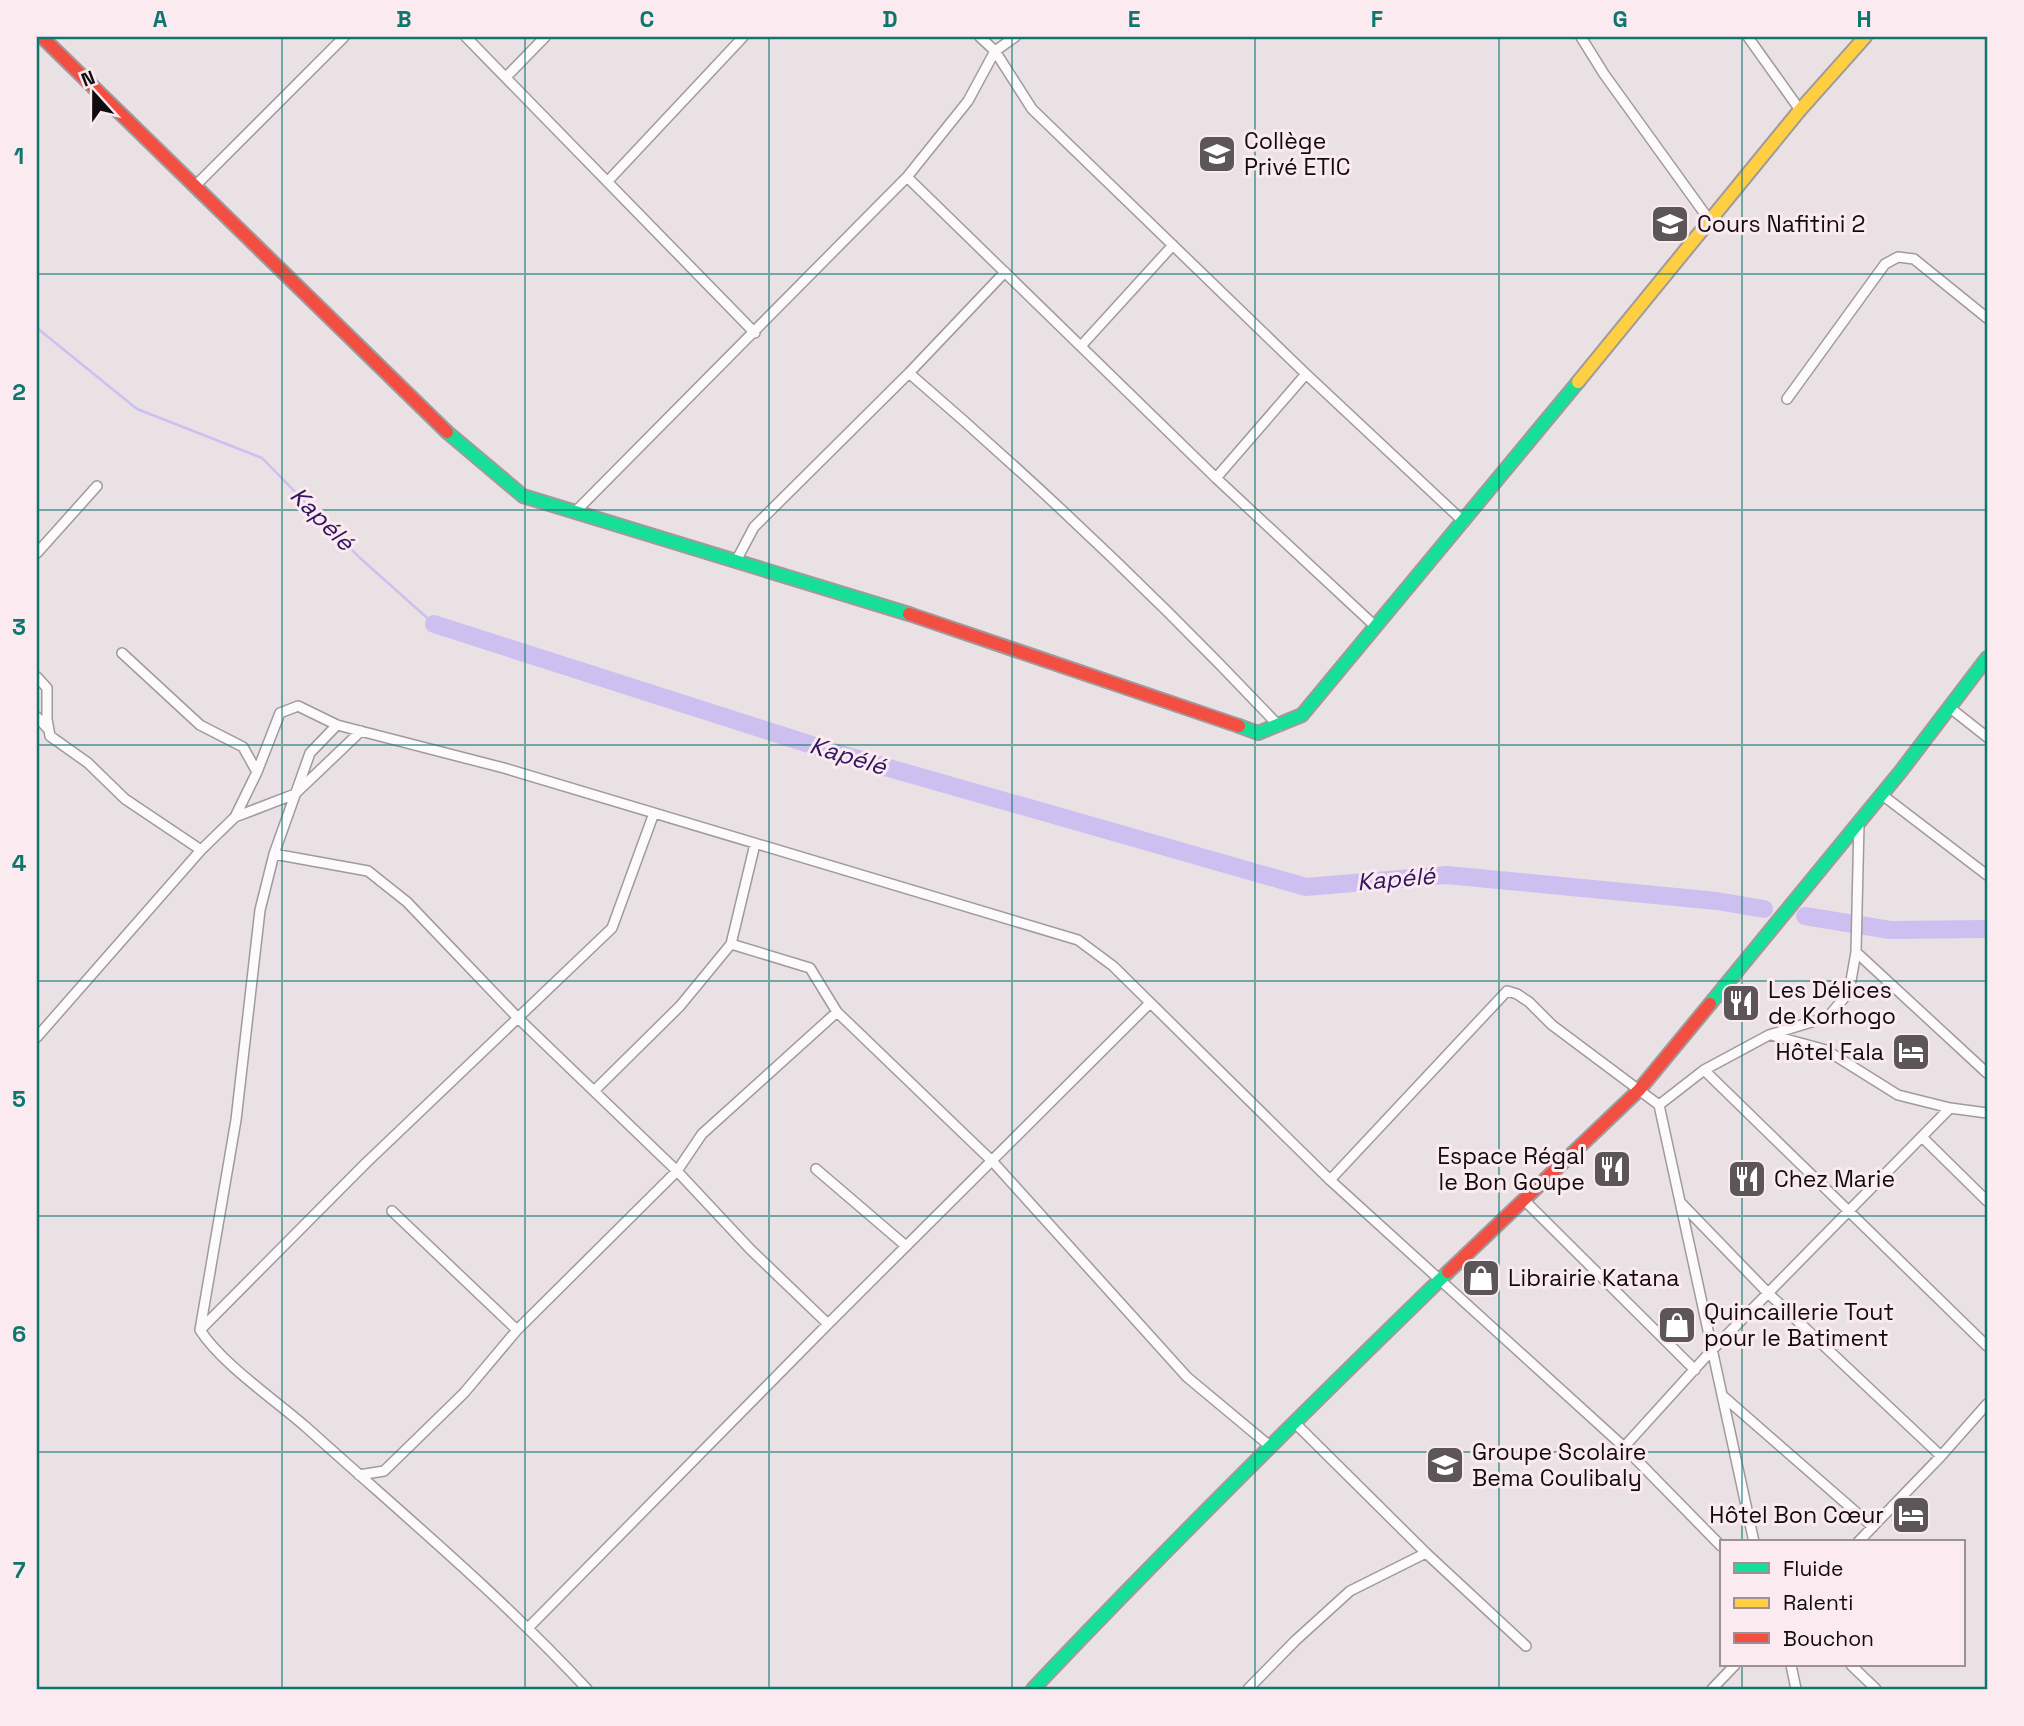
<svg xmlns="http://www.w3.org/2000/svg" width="2024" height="1726" viewBox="0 0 2024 1726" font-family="'Space Grotesk',sans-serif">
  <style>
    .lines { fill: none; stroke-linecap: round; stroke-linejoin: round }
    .stream { stroke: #cdc0f1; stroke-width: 2.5 }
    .river { stroke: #cdc0f1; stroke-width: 18 }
    .street-casing { stroke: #a09a9c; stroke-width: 12 }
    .fast-casing { stroke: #a09a9c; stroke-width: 16 }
    .slow-casing { stroke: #a09a9c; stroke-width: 16 }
    .jam-casing { stroke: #a09a9c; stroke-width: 16 }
    .street { stroke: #fcfafb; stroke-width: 9 }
    .fast { stroke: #16e098; stroke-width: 12 }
    .slow { stroke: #ffcf43; stroke-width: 12 }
    .jam { stroke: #f24e42; stroke-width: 12 }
    .grid { fill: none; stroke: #0f766e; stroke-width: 2; stroke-opacity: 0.55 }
    .labels { text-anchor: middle; stroke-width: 6; stroke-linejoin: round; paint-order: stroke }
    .poi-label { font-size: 23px; fill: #100b0d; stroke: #fbeaf0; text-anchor: start }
    .water-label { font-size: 24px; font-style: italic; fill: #311561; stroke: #fbeaf0 }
    .neatline { fill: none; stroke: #0f766e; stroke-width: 2.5 }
    .grid-label { font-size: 23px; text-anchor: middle; font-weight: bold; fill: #0f766e }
  </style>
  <rect width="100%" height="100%" fill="#eae1e4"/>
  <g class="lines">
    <path class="stream" d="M37,328l100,81 125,49 98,100 74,66"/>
    <path class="river" d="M434,624l406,130 466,133 141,-12 270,26 47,8
      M1805,916l85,14 97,-1"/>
    <defs>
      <path id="street" d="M466,37l289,296
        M980,37l15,14 37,58 274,265 158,148
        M1581,37l23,37 106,147
        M1748,37l52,73
        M506,77l39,-40
        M907,177l309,301 159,148
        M608,181l135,-144
        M195,186l149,-149
        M1081,346l92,-101
        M909,373c129,111 253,229 370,353
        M1787,399l98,-135 13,-7 16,2 73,59
        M1216,478l90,-104
        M576,511l331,-334 61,-76 27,-50 20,-14
        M37,553l60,-67
        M736,561l18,-34 155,-154 96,-101
        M122,653l78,72 43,22 14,25
        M37,677l10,11v31l3,17 38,27 37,36 76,51
        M1949,707l38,30
        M37,717l11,12
        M337,725l-27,28 -36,101 -14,56 -24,210 -36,210c22,34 74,69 106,97 95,86 194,168 281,262
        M1881,794l106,81
        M235,817l60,-23 66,-63
        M274,854l94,17 39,31 111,116 159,153 73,78 78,75
        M731,944l79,24 27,44 156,150 194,215 84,70
        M1856,952l131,121
        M1771,1035l55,15 72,45 52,13 37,5
        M37,1037l164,-187 34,-33 22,-45 23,-59 18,-7 39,19 167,43 574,172 35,26 217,214 294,267 97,99
        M1704,1070l283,276
        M595,1090l85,-84 51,-62 24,-100
        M1659,1105l45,-35 65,-35 59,-18 21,-25 7,-40 3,-129
        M1922,1137l65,64
        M816,1169l90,77
        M1330,1180l177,-189 10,3 12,8 23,23 107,80 95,437
        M1523,1199l172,171
        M1680,1202l89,92 172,162
        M392,1211l125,119
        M200,1330l166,-167 246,-235 42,-115
        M1724,1397l149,130
        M1294,1422l132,131 100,93
        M1624,1447l88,-97 238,-242
        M359,1475l25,-4 80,-78 53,-63 160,-159 25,-37 135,-122
        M1858,1542l83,-86 46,-52
        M529,1627l299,-303 321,-320
        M1791,1665l5,24
        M1851,1665l25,24
        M1248,1689l48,-49 54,-49 76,-38
        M1712,1689l23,-24"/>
      <path id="fast" d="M447,432l76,64 386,118
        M1239,726l19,7 44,-18 276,-333
        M1710,1004l191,-233 86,-113
        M1033,1689c135,-143 274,-280 415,-417"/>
      <path id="slow" d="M1578,382l222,-272 65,-73"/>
      <path id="jam" d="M42,37l405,395
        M909,614l330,112
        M1448,1272l191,-182 71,-86"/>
    </defs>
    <use href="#street" class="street-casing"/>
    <use href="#fast" class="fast-casing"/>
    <use href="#slow" class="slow-casing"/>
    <use href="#jam" class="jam-casing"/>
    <use href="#street" class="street"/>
    <use href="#fast" class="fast"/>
    <use href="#slow" class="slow"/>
    <use href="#jam" class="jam"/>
  </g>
  <path class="grid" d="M282,37v1652M525,37v1652M769,37v1652M1012,37v1652M1255,37v1652M1499,37v1652M1742,37v1505M37,274h1950M37,510h1950M37,745h1950M37,981h1950M37,1216h1950M37,1452h1950M1742,1665v24"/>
  <defs>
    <symbol id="school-square" viewBox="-11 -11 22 22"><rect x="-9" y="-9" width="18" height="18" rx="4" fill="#5c5658" stroke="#fbeaf0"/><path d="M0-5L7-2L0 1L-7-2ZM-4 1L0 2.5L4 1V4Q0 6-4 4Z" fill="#fff"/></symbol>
    <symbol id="restaurant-square" viewBox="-11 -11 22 22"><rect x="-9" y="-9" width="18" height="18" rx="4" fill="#5c5658" stroke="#fbeaf0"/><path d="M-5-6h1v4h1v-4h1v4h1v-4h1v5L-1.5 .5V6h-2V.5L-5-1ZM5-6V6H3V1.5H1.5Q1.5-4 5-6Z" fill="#fff"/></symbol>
    <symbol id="hotel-square" viewBox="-11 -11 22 22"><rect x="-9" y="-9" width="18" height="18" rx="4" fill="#5c5658" stroke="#fbeaf0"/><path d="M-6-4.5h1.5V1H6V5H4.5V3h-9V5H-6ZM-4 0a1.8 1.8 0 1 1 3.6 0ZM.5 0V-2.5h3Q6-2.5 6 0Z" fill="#fff"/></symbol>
    <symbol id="shop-square" viewBox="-11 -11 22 22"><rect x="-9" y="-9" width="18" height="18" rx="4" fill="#5c5658" stroke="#fbeaf0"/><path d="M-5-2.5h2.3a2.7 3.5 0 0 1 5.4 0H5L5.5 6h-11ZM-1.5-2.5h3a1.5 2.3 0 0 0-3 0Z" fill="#fff"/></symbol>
  </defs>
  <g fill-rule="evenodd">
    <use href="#school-square" x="1195" y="132" width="44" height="44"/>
    <use href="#school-square" x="1648" y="202" width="44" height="44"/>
    <use href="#restaurant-square" x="1719" y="981" width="44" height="44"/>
    <use href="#hotel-square" x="1889" y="1030" width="44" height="44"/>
    <use href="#restaurant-square" x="1590" y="1147" width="44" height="44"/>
    <use href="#restaurant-square" x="1725" y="1157" width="44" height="44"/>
    <use href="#shop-square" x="1459" y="1256" width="44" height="44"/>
    <use href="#shop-square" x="1655" y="1303" width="44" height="44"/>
    <use href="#school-square" x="1423" y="1443" width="44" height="44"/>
    <use href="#hotel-square" x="1889" y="1493" width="44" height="44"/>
  </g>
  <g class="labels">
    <g class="poi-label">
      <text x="1244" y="149">Collège<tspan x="1244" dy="26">Privé ETIC</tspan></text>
      <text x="1697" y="232">Cours Nafitini 2</text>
      <text x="1768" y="998">Les Délices<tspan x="1768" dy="26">de Korhogo</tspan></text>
      <text x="1884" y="1060" text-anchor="end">Hôtel Fala</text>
      <text x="1585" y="1164" text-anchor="end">Espace Régal<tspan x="1585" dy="26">le Bon Goupe</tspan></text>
      <text x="1774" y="1187">Chez Marie</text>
      <text x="1508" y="1286">Librairie Katana</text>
      <text x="1704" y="1320">Quincaillerie Tout<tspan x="1704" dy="26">pour le Batiment</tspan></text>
      <text x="1472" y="1460">Groupe Scolaire<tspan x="1472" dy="26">Bema Coulibaly</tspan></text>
      <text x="1884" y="1523" text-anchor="end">Hôtel Bon Cœur</text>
    </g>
    <g class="water-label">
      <text transform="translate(322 519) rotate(45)" y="8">Kapélé</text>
      <text transform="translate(848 756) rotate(17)" y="8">Kapélé</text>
      <text transform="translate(1396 879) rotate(-5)" y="8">Kapélé</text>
    </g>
  </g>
  <rect width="2024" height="1726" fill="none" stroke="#fbeaf0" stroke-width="77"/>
  <rect x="1720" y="1540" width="245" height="126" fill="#fbeaf0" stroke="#9d9195" stroke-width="2"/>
  <rect x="1734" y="1563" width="35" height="10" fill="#16e098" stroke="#9d9195" stroke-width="2"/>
  <text x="1783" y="1576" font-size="21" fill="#100b0d">Fluide</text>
  <rect x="1734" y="1598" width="35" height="10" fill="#ffcf43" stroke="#9d9195" stroke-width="2"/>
  <text x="1783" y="1610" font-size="21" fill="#100b0d">Ralenti</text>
  <rect x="1734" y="1633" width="35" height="10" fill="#f24e42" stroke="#9d9195" stroke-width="2"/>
  <text x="1783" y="1646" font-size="21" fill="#100b0d">Bouchon</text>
  <g transform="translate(94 94) rotate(339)" stroke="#fbeaf0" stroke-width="5" paint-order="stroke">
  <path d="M0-5L12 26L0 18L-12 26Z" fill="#100b0d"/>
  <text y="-10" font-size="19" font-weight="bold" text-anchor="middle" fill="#100b0d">N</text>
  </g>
  <rect x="38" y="38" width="1948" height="1650" class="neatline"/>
  <g class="grid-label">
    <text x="160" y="27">A</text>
    <text x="404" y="27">B</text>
    <text x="647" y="27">C</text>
    <text x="890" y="27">D</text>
    <text x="1134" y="27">E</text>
    <text x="1377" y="27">F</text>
    <text x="1620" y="27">G</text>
    <text x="1864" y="27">H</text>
    <text x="19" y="164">1</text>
    <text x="19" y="400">2</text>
    <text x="19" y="635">3</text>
    <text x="19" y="871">4</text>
    <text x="19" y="1107">5</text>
    <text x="19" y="1342">6</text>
    <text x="19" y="1578">7</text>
  </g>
</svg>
